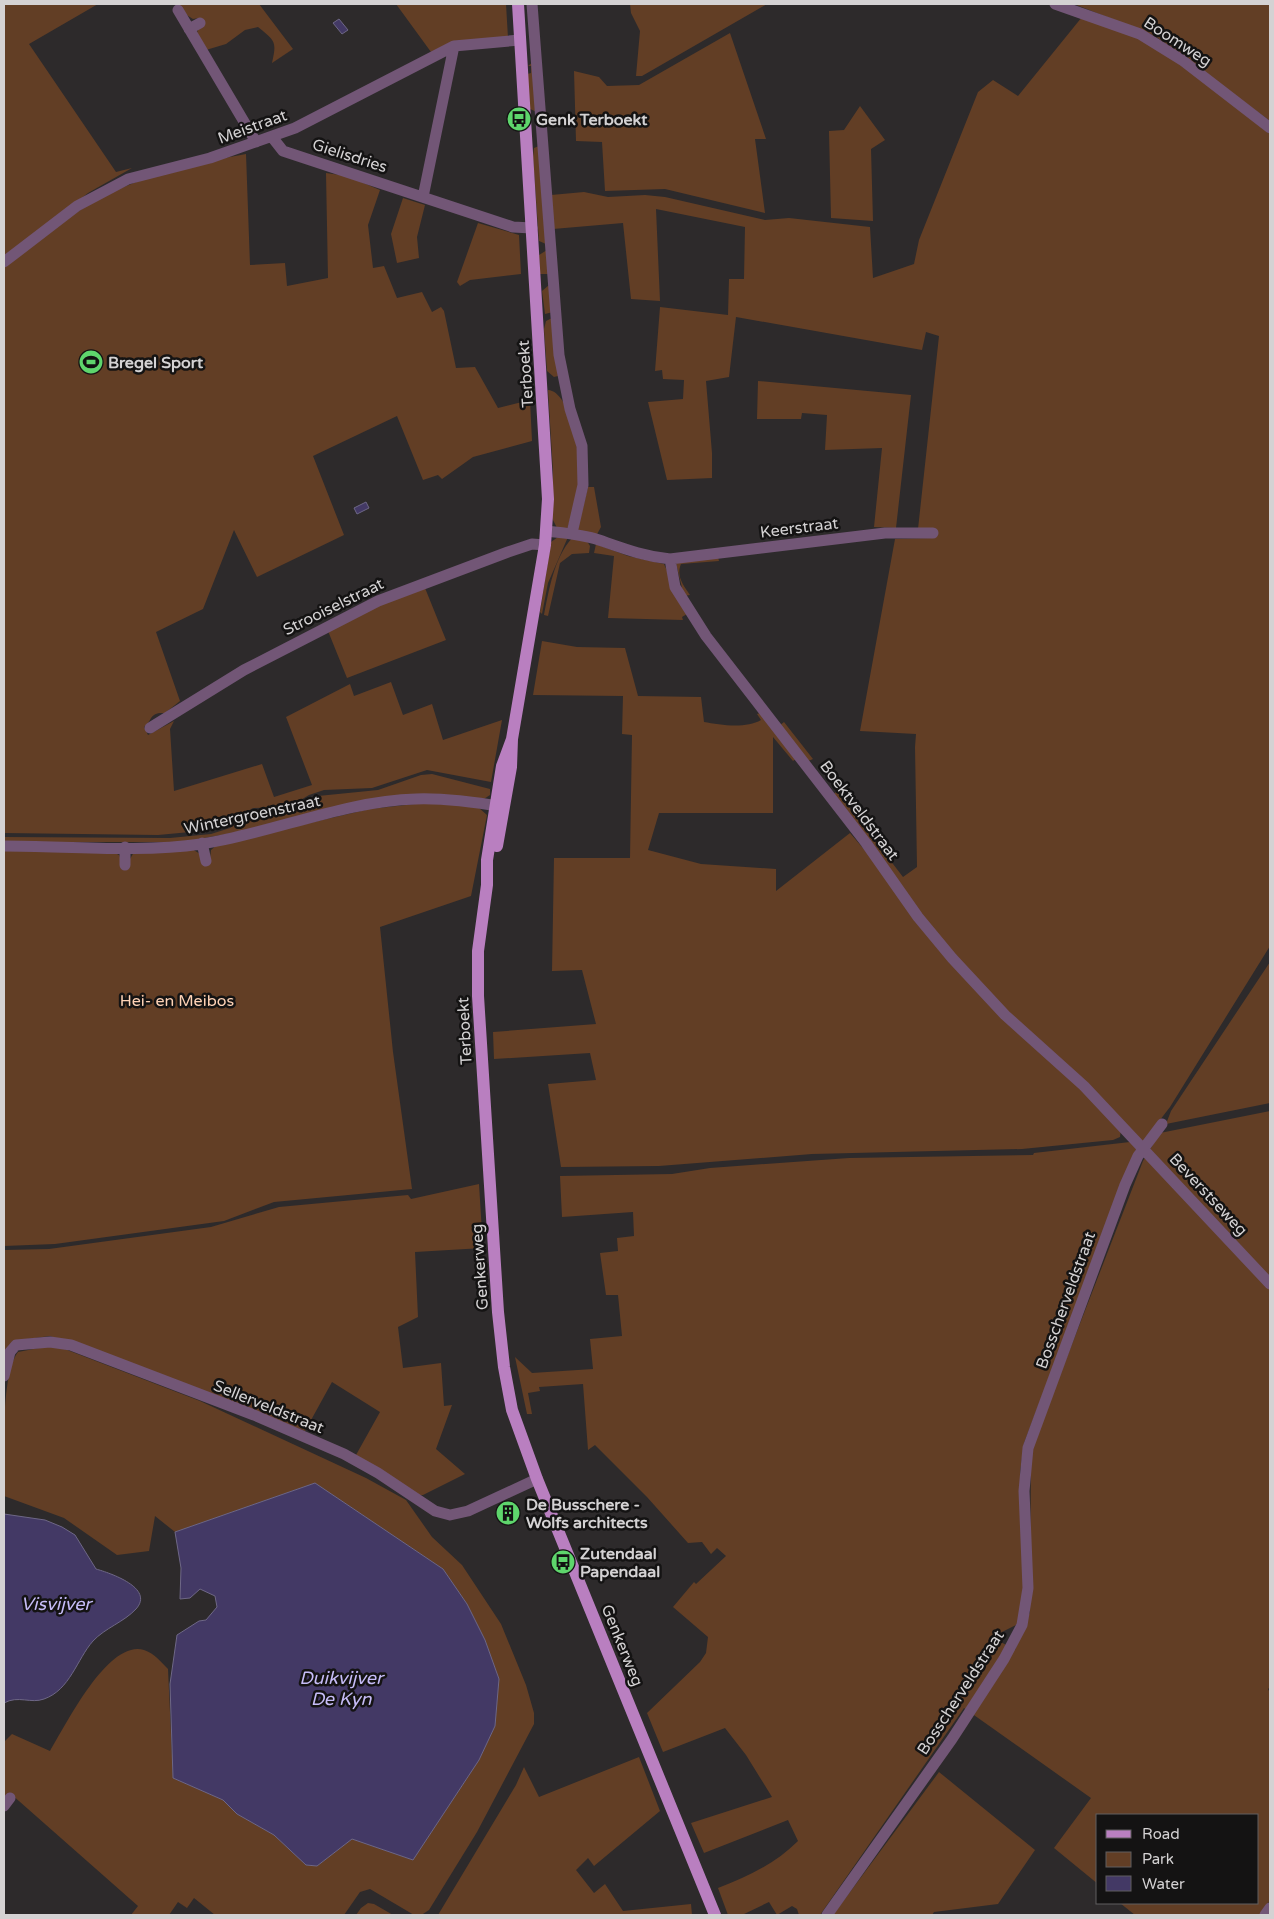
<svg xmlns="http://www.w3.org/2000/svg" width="1274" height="1919" viewBox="0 0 1274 1919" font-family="'Varela Round',sans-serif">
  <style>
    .green { fill: #623e25 }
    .water { fill: #433965; stroke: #6e6786 }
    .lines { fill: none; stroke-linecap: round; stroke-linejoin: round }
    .minor { stroke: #725676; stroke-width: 11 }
    .major { stroke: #b97fc0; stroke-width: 12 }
    .labels { text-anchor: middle; stroke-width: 5; stroke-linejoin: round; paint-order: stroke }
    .street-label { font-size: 16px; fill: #d4d2d3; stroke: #141313 }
    .poi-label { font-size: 16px; font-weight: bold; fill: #d4d2d3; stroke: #141313; text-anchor: start }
    .park-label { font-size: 16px; fill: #ffd3b6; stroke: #141313 }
    .water-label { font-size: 18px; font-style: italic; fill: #c6bcf7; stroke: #141313 }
  </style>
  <rect width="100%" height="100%" fill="#2d2a2b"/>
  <path class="green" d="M4,4h94l-69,40 87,128 16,-4 -44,25 -84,65z
    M179,4h80l34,45 -21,14c5,-22 3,-22 -14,-36l-13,3 -19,14 -20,6 -9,-15 2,-17 -6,1 -8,-5z
    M396,4h110l2,34 -77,14z
    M630,4h137l-125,72h-6l4,-45 -9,-18z
    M1074,4h196v117l-115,-85z
    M1082,17l55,20 52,32 81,65v812l-100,161 -27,35 -145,-139 -74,-83 -91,-125 4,-4 66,86 14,-10 -2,-120 1,-13 -56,-3 35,-192 36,-1 -13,-9 21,-193 -13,-4 -4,18 -186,-33 -7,60 -23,4 6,72v25l-45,2 -19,-78 35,-3 1,-19 -21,-1 -1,-9 -7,1 5,-64 68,8 1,-36h15l1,-52 -89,-18 4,92 -29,-2 -8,-76 -70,6 -2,-34 33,-3 24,5 37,-2 20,2 100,23 24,-2 81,9 3,51 41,-14 5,-24 59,-148 15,-12 25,16z
    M730,33l36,106h-11l10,74 -100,-24 -60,2 -3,-49 -26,-1 -2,-70 25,6 8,9 32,-1z
    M533,62l4,50 -7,-3 -3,-35 4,-1v-7h-3z
    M860,106l25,34 -14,9 2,72 -42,-3 -2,-87 15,-1z
    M539,146l7,98 -7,-3 -6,-84 1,-9z
    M246,154l4,111 35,-2 2,23 41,-8 -2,-105 21,3 33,14 -12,35 5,43 11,-2 13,32 25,-6 10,20 9,-5 3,4 12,57 19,-1 23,41 32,-8 2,41 -59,16 -31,22 -4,-4 -15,5 -26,-64 -84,40 31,79 -87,42 -23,-47 -31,79 -47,23 24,69 -15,12c-16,-1 -12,7 -21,14l4,8 26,-14 -4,8 4,62 88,-27 12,33 38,-12 -26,-68 64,-33 4,12 37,-14 12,33 29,-11 11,36 59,-20 -11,62 -64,-12 -55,18 -48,2 -15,5 -20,12 -36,1 -29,17 -23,6 -43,4 -154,-2v-566c34,-25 67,-55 106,-74 38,-18 94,-32 136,-39z
    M403,198l22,7 -8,32 2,21 -22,5 -6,-29z
    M478,223l41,12 2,39 -51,6 -10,6 -3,-4z
    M547,250l2,24h-9l-1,-19z
    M549,285l4,27 -8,2 -3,-23z
    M552,318l6,58 -4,1 -7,-6 -3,-42 2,-8z
    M758,381l153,14 -15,133 -22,-1 8,-79 -57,2 2,-35 -25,-2 -1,6h-44z
    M548,390c22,1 33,65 33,83 0,18 -9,39 -14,57l-10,-2 -5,-10 1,-47z
    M588,487h6l7,40 -5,9 -19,-4z
    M558,537h10l-20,46 -6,31 -2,-2 11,-70z
    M572,538l15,3 3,5 -1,7 -17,1 -12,9 -12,53 -4,-1c5,-25 10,-57 28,-77z
    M596,544l32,12 36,8 23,50 -5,3 1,3 -75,-2 6,-62 -20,-3z
    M718,557l1,4 -38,3c-5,12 2,21 9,31l-6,1 -8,-33z
    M425,588l21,52 -99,38 -19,-47 51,-27z
    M542,641l35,6 48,1 13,48 63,1 3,25c16,3 42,7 57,-2l-4,-6 3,-1 36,46 -3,2 -20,-24v76h-114l-11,37 53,14 75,5v22l74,-58 24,28 33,47 214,221 -1,8 -7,3 -91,9 -210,5 -153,12 -98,1 -13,-83 48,-4 -6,-27 -96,6 -1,-27 103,-8 -14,-54 -30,1 2,-113h76l2,-123 -10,-1 1,-38 -90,-1z
    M784,722l29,37 -7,3 -27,-36z
    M432,774l58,15v6l-6,4 -38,-3 -265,46h-177v-5l166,1 41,-4 19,-6 19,-15 7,-2h28l11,-3 23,-12 60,-6 43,-15z
    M433,802l46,6 8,7 -16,81 -91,31 13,125 19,137 -138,13 -50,19 -169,23 -51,2v-396l107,1 8,4 2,5 9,-1 4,-7 58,-3 18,11 1,-10 7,-6 152,-35z
    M1270,962v141l-104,21 5,-13z
    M1270,1111v576l-2,2 2,4v207l-10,15h-125l-15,-12h138v-88h-160v69l-44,-36 37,-50 -127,-90 -144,207h-21l-2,-6 -5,-3 -15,9 -8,-13 -27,13h-14l-10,-27c29,-11 57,-24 80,-47l-10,-21 -84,33 -13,-30 81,-26 -26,-42 -21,-27 -62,24 -16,-39 53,-51 6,-9 2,-16 -35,-30 21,-25 2,2 30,-28 -9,-8 -6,6 -9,-12 -14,1 -41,-46 -52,-52 -7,5 -5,-66 -44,3 1,4 -12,2 4,21h-5l-12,-57 17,16 61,-4 -3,-30 32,-3 -4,-41h-12l-6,-42 18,-2 -1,-13 17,-2 -1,-24 -71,5 -2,-41 112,-2 38,-6 139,-10 184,-3 1,-2 96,-11 7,5 -113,296 -4,29 4,117 -6,35 -26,13 23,13 15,-38 1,-162 112,-289 17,-28z
    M479,1184l4,64 -68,4 3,65 -20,10 5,41 38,-5 3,43 8,-1 -16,44 29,25 -42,21h-5l-62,-40 24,-43 -48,-30 -27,49 -255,-95 -30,4 -16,19v-109l45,-1 162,-22 68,-20 129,-12 3,4z
    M49,1346l13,2 138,53 166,77 40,22 26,37 30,28 39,59 25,61 8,28v11l-57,108 -48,78 -6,4 -9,1 -44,-26 -10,3 -16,23h-129l-21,-17 -7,10 -9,-6 -9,13h-38l7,-9 -127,-112 -7,8v-60l8,-8 38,17c16,-26 58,-112 94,-101 10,3 17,12 24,19l5,109 50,22 14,14 37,21 32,30 11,1 35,-27 61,21 66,-100 16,-34 4,-47 -14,-39 -18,-36 -24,-35 -128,-86 -140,49 -20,-16 -6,35 -32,4 -53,-37 -60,-22c0,-31 -4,-122 14,-144z
    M639,1757l21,54 -66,55 -6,-8 -12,12 18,23 11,-9 18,27 68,-7 1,11h-254l78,-130 8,-18 15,30z
    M939,1772l96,78 -37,54 -64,8 -2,3h-99z
    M368,1903l6,1 19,11h-37l5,-7z"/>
  <path class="water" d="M339,19l9,11 -6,4 -9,-11z
    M366,502l3,6 -12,6 -3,-6z
    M315,1483l128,86 24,35 18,36 14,39 -4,47 -16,34 -66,100 -61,-21 -35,27 -11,-1 -32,-30 -37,-21 -14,-14 -50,-22 -3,-94 7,-49 22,-14 7,-1 11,-13 -2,-11 -15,-7 -10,9 -10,1 1,-31 -6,-36z
    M4,1514l41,6 17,7 13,8 21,34c14,4 59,19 40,40 -12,13 -31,19 -43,32 -16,18 -23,49 -49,58 -13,5 -26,-4 -40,4z"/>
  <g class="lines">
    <path class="minor" d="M532,4l27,351 11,54 12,37 1,39 -11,48
      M1055,4l85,30 42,26 88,68
      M178,10l78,132
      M189,29l11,-6
      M272,137l11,14 230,76 19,1
      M423,197l31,-151
      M4,262l73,-56 51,-27 82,-21 85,-30 159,-82 66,-6
      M546,531c18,2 36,3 53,9 26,9 44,16 71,19l215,-26h48
      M670,559l5,28 31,49 160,207 52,74 34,41 53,57 79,71 186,198
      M150,728l94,-58 134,-69 130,-49 24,-8 13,1
      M202,843l4,18
      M4,846c62,0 136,7 197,-2 72,-11 142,-43 215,-45 29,-1 58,3 87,8
      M125,847v18
      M4,1376l6,-24 6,-7 34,-3 21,3 183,70 90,39 34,19 57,38 15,4 18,-4 69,-32
      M4,1806l6,-8
      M827,1915l125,-176 52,-80 18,-34 6,-37 -4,-97 4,-43 97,-263 13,-29 24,-32
      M1265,1915l5,-7"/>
    <path class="major" d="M512,739l-10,27 -15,94v25l-9,66v45l20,316 6,55 8,43 25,69 178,436
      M497,846l14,-79 1,-28 33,-194 3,-46 -30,-495"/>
  </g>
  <defs>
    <symbol id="bus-disc" viewBox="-11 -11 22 22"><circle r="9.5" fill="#5ed56c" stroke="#141313"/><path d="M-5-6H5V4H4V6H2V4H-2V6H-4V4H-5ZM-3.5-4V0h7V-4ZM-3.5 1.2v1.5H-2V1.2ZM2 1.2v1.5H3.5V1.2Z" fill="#111"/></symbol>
    <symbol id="stadium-disc" viewBox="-11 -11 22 22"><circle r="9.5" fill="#5ed56c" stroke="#141313"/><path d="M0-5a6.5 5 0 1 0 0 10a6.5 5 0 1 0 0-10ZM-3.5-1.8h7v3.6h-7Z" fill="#111"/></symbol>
    <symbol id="building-disc" viewBox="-11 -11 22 22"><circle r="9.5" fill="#5ed56c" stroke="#141313"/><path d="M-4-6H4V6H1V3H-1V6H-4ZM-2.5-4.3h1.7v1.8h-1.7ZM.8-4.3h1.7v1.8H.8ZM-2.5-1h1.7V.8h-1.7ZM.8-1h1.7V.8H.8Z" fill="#111"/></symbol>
  </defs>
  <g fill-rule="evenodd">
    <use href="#bus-disc" x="505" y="105" width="28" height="28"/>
    <use href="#stadium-disc" x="77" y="348" width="28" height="28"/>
    <use href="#building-disc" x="494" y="1499" width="28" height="28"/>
    <use href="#bus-disc" x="549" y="1548" width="28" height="28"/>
  </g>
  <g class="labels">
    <g class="street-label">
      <text transform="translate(1178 41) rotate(33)" y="6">Boomweg</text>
      <text transform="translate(252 126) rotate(-20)" y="6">Meistraat</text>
      <text transform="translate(350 155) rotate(18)" y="6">Gielisdries</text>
      <text transform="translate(525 374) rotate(-94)" y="6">Terboekt</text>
      <text transform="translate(799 527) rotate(-7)" y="6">Keerstraat</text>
      <text transform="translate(333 606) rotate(-26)" y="6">Strooiselstraat</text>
      <text transform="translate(860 810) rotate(53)" y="6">Boektveldstraat</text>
      <text transform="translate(252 814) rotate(-12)" y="6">Wintergroenstraat</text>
      <text transform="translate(464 1031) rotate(-93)" y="6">Terboekt</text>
      <text transform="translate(1209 1194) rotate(47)" y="6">Beverstseweg</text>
      <text transform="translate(479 1267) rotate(-94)" y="6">Genkerweg</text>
      <text transform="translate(1065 1300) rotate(-70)" y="6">Bosscherveldstraat</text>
      <text transform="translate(269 1406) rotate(22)" y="6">Sellerveldstraat</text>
      <text transform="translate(623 1645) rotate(68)" y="6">Genkerweg</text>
      <text transform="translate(960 1692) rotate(-57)" y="6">Bosscherveldstraat</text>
    </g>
    <g class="poi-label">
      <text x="536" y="125">Genk Terboekt</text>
      <text x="108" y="368">Bregel Sport</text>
      <text x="526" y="1510">De Busschere -<tspan x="526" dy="18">Wolfs architects</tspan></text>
      <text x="580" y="1559">Zutendaal<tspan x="580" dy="18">Papendaal</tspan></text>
    </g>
    <g class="park-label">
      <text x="177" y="1006">Hei- en Meibos</text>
    </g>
    <g class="water-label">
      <text x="56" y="1610">Visvijver</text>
      <text x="341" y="1684">Duikvijver<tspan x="341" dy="21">De Kyn</tspan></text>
    </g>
  </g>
  <rect width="1274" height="1919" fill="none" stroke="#d4d2d3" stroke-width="10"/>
  <rect x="1096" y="1814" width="162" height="90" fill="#141313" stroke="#615f60"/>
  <rect x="1106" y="1830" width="25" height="8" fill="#b97fc0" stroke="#615f60"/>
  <text x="1142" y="1839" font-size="15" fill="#d4d2d3">Road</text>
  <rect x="1106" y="1852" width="25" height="15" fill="#623e25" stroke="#615f60"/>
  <text x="1142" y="1864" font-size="15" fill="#d4d2d3">Park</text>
  <rect x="1106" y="1876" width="25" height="15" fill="#433965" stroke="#615f60"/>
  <text x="1142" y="1889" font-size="15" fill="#d4d2d3">Water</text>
</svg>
